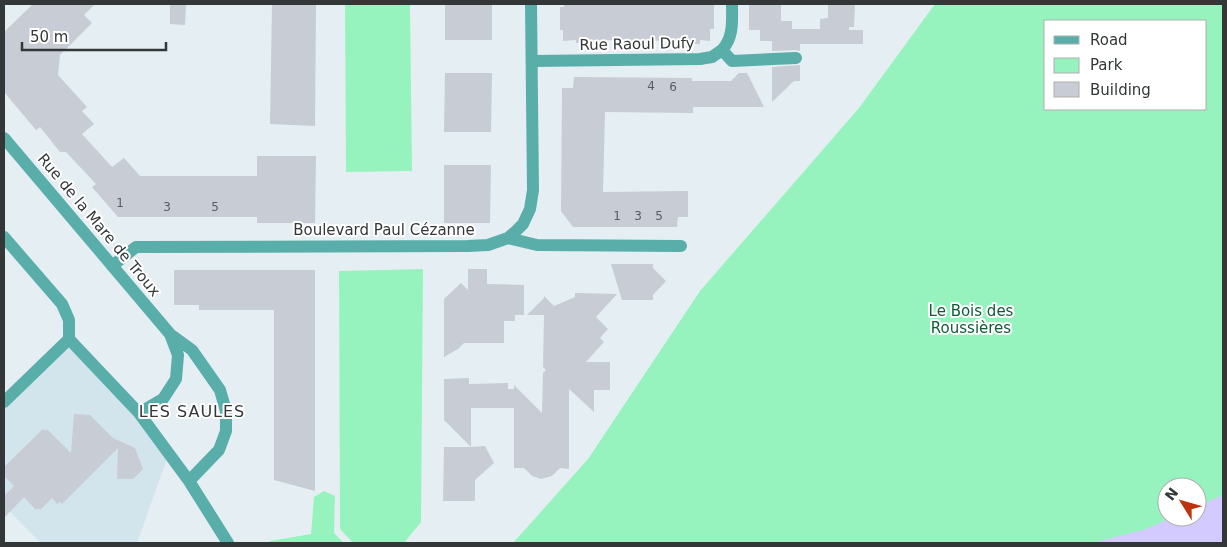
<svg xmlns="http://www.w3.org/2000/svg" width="1227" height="547" viewBox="0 0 1227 547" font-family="'DejaVu Sans',sans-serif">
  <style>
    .built { fill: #d2e4ec }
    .green { fill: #97f3bd; fill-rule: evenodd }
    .water { fill: #d3caff }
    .building { fill: #c8ccd4 }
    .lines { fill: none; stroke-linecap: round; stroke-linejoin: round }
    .street { stroke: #5aaeaa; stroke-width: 12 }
    .labels { text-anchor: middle; stroke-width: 4; stroke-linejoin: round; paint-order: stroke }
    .number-label { font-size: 12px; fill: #585c5f }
    .street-label { font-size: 15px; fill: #333738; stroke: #fff }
    .park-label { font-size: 15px; fill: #0f5a37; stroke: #fff }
    .neighbourhood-label { font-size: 16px; letter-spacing: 1px; fill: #333738; stroke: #fff }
  </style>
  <rect width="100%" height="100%" fill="#e5eff3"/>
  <path class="built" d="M69,339l100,114 -32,90h-96l-37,-37v-104z"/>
  <path class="green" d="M345,4h65l2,167 -66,1z
    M935,4h288v539h-710l75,-84 112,-168 159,-183zM1046,21h160v88h-160zM1167,487h30v30h-30z
    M423,269l-2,253 -17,21h-51l-13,-14 -1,-258z
    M324,491l11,5 -1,37 10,10h-75l1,-2 41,-7 3,-37z"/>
  <path class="water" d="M1223,495v48h-131l54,-14 27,-12h24v-11z"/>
  <path class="building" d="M33,4h62l-11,11 8,8 -32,32 -2,20 29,32 -5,4 12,13 -12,10 30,33 12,-9 16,18h117v-20h59l-1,67h-58v-6h-139l-26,-30 4,-3 -30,-32h-6l-20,-25 -4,3 -32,-38v-60z
    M170,4h16l-1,21 -15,-1z
    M272,4h44l-1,122 -45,-2z
    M445,4h47v36h-47z
    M564,4h150v25h-4v12l-10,-1v4h-23v-3l-79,-1 -1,3h-21v-3l-13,1v-11h-3v-23h4z
    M749,4h32v17h11v8h28v-10l8,-1v-14h27l-1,23h-5v3h14v14h-63v7l-4,-1 -24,1v-10h-12v-11h-11z
    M800,65v16h-6l-22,21v-35z
    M445,73h47l-1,59h-47z
    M739,73h8l17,34h-71v6l-88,-1 -2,80 85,-1v26h-10l-1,10h-104l-12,-16 1,-123h11l1,-11 118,1v3h39z
    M444,165h47l-1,58h-46z
    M611,264h42v4l13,13 -13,14v5h-31z
    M468,269h19v15l37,1v30h-9v6h-11v22h-40l-6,6 -14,8v-58l17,-16 7,7z
    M174,270h141v221l-41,-11v-170h-75v-5h-25z
    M575,293l42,1 -21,23 12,12 -8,9 4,4 -18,20h24v28h-16v22l-25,-23v80l-9,-1 -8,8 -11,3 -9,-3 -8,-8h-10v-60h-43v39l14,-1 9,17 -19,17v21h-32l1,-54h27l-27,-27v-41l25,-1v6l39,-1v6h6v-4l28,28 1,-40 3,-3 -3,-3 1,-52h-17l17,-17v-2l10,10 21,-9z
    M74,414l16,1 23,23 22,10 8,21 -10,10h-16l1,-31 -56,56 -2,-2 -3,2 -5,-6 -12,12 -2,-2 -2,2 -12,-13 -20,21v-22l10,-10 -10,-10v-9l39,-38 2,2 2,-2 24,24z"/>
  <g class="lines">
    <path class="street" d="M722,50c12,-13 10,-29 10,-46
      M532,61l168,-2 12,-2 10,-7 10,11 64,-3
      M4,138l166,196 22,16 28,40 6,21v20l-7,19 -30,31
      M4,237l58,67 7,16v19l-65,63
      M508,238l29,7 144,1
      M112,266l24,-19 332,-1 20,-1 20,-7 8,-7 7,-7 7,-15 3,-19 -2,-186
      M69,339l70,74 50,68 39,62
      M139,413l24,-14 13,-20 2,-24 -8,-21"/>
  </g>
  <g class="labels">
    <g class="number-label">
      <text x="651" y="90">4</text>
      <text x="673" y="91">6</text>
      <text x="120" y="207">1</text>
      <text x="167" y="211">3</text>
      <text x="215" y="211">5</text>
      <text x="617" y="220">1</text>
      <text x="638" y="220">3</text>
      <text x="659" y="220">5</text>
    </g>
    <g class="street-label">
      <text transform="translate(637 44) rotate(-1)" y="5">Rue Raoul Dufy</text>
      <text transform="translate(99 225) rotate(50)" y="5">Rue de la Mare de Troux</text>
      <text x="384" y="235">Boulevard Paul Cézanne</text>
    </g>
    <g class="park-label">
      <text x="971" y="316">Le Bois des<tspan x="971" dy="17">Roussières</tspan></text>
    </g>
    <g class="neighbourhood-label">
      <text x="192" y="417">LES SAULES</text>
    </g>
  </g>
  <rect width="1227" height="547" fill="none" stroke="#333738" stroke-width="10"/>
  <rect x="1044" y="20" width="162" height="90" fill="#ffffff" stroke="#adafaf"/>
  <rect x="1054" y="36" width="25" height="8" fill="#5aaeaa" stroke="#adafaf"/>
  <text x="1090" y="45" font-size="15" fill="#333738">Road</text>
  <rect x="1054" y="58" width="25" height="15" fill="#97f3bd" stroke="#adafaf"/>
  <text x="1090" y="70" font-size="15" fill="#333738">Park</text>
  <rect x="1054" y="82" width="25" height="15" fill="#c8ccd4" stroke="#adafaf"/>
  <text x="1090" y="95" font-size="15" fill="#333738">Building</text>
  <g transform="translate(1182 502) rotate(307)"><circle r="24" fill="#ffffff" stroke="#adafaf"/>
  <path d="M0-4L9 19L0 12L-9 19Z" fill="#bc330d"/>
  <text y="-8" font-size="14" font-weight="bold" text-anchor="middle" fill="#333738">N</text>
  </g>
  <path d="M22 42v8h144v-8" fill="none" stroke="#333738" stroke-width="2.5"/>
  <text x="30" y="42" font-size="15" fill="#333738" stroke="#ffffff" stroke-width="4" paint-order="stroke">50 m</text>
</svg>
